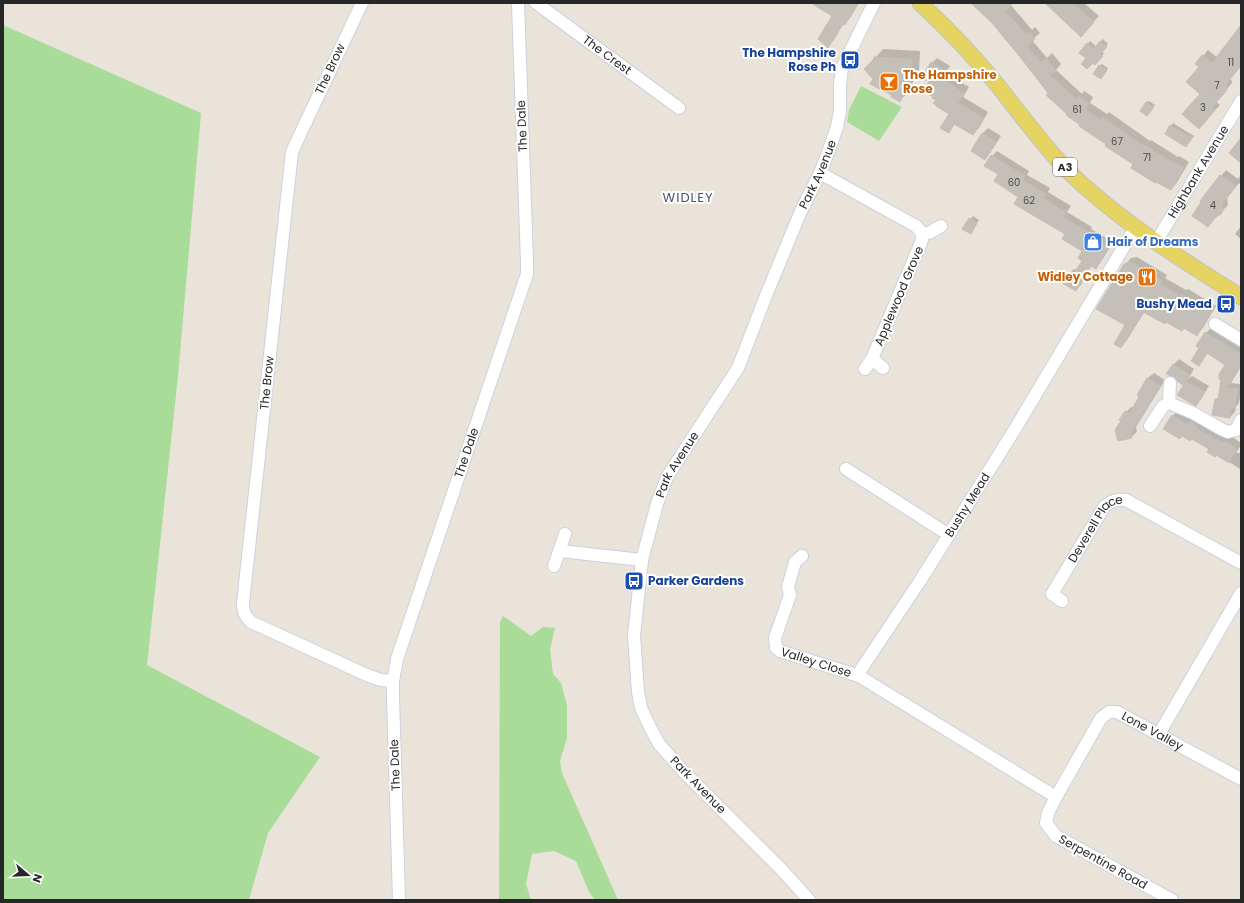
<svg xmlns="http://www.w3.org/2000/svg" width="1244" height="903" viewBox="0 0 1244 903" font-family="Poppins,sans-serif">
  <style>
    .green { fill: #a9dc99 }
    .shadow { fill: #0003 }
    .building { fill: #c4c0b9; stroke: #c3bfb3 }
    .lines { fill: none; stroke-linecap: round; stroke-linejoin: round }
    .minor-casing { stroke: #cfd0df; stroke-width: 14 }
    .major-casing { stroke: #c3c3c3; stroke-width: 17 }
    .minor { stroke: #fff; stroke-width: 12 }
    .major { stroke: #e5d362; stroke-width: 15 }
    .labels { text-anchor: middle; stroke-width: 4; stroke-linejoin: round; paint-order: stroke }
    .number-label { font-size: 10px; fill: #4e4d4c }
    .shield { fill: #fff; stroke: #686868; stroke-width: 1 }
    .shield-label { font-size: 11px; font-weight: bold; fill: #272727 }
    .transit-label { font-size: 12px; font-weight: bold; fill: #164399; stroke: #fff; text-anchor: end }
    .street-label { font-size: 12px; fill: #272727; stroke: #fff }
    .food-label { font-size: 12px; font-weight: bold; fill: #c56008; stroke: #fff; text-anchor: start }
    .shop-label { font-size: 12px; font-weight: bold; fill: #366cbe; stroke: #fff; text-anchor: start }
    .neighbourhood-label { font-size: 13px; letter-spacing: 1px; fill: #4b4e73; stroke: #fff }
  </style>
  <rect width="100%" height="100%" fill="#e9e3d9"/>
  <path class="green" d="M3,25l198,88 -23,263 -31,289 173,92 -52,76 -19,67h-246z
    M861,86l41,21 -23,34 -32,-19 2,-12z
    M503,616l28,20 12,-9 12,1 -5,22 3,24 8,9 6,22v33l-7,23 2,12 56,127h-23l-6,-8 -13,-31 -22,-10 -22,3 -6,30 5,16h-32l1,-278z"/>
  <path class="shadow" d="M813,3h46l-9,15 -6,5 -11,18 -5,6 5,-32z
    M971,3h40l-1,1 22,26 3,-3 5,6 -8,7 15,18 5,-5 9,11 -5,6 26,24 2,-3 9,6 -3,6 17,11 2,-2 41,29 1,-1 27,17 1,-1 10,6 -13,22 -5,5 -36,-25 -67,-50 -19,-21 -57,-71z
    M1052,3h32l15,13 -13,14z
    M1241,28v37l-11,14 2,2v2l-16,19 4,3 -16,17 -3,-28 -1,-27 3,-11 5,-6 10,8z
    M1103,39l5,5 -6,7 2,2 -6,8 -10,-3 -8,-5 10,-12 7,6z
    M883,49l37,2 -1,19 -4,4 -1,6 -6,12 -8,9 -26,-22 1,-21z
    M937,58l13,8 -5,7 24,14 -6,10 25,15 -9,16 -6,6 -17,-11 -7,8 1,-17 -13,-14 -6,-20 1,-17z
    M1102,64l6,4 -5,8 -4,-10z
    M1149,101l6,4 -5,7 -4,-9z
    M1173,123l21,13 -8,10 -15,-20z
    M988,128l13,8 -11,17 -5,6 -3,-25z
    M997,151l32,20 -2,4 23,13 -2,4 23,14 -4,6 25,15 -1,2 22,13 -12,20 -6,5 -3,-2 -11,20 -6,5 -6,-16 5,-5 3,1 7,-10 -1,-9 -17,-18 -47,-37 -19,-22 -8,-18z
    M1226,170l12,9 3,-4v10l-2,-2 -12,15 1,7 -20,21 -7,-25 20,-25z
    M973,216l6,4 -6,10 -9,-2z
    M1241,226v13l-6,-5z
    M1137,257l30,18 -2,3 21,12 2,-1 28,17 -13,22 -6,6 -12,-7 -18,-6 -22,-10 -18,29 -6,6 5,-21 -1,-60 6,-7z
    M1211,328l30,18v20l-10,17 10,1v8l-2,11 -3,3 -1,6 -5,5 -17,-3 3,-15 4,-3 7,-32 -19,-11 -10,12 3,-17 5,-15z
    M1179,359l15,10 -6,10 4,-3 17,10 -8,13 -5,6 -17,-11 8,-13 -4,3 -10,-19z
    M1154,373l11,7 -29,47 1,5 -6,5 -5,-25 5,-5 2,1 8,-12 -3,-1 10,-17z
    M1178,410l53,26 10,7v2l-5,8h5v22h-1v-6l-23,-15 -44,-38z"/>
  <path class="building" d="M811,3h47l-13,22 -2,-1 -15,24 -10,-9 14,-23z
    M971,3h42l-8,8 21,23 3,-2 6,7 -8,7 14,16 5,-4 10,13 -6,4 26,24 2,-3 11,7 -4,6 16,11 1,-3 42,29 1,-1 27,17v-1l12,7 -13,22 -15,-8 -1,1 -24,-15 2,-4 -28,-18 1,-2 -27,-18 1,-1 -14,-10 1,-1 -21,-19 2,-2 -27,-35 -29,-35z
    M1045,3h28l21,19 -13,15z
    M1241,25v41l-16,19 2,1v4l-15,17 3,3 -16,19 -17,-15 18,-20 -14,-12 13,-15 -4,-3 7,-9 10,8z
    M1100,41l7,6 -7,7 3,2 -8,9 -2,-2 -6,6 -6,-5 5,-6 -7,-5 8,-10 7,6z
    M874,57l38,2 -1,20h-4l-1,11 -6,12 -9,-5 1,-2 -22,-11 3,-5 -9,-10 9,-9z
    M931,62l14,9 -4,7 23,15 -6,10 26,15 -11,17 -19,-11 -5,9 -9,-5 9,-14 -13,-8v-1l-3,-2 3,-3 -4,-2 1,-1 -10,-6 7,-11h-10z
    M1099,65l8,5 -6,9 -8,-5z
    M1146,102l7,6 -6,8 -7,-5z
    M1170,125l22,13 -6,9 -21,-13z
    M982,133l14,9 -11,18 -14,-9z
    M1241,138v25l-12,-10z
    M991,155l34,21 -2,4 23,14 -3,4 23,14 -3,5 25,15 -1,2 21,14 -12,21 -5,-3 -15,25 -14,-8 6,-10 4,3 10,-15 -4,-3 4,-7 -20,-12 3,-5 -51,-30 4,-7 -24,-16 4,-7 -14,-8z
    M1220,175l16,11 -14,18 1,7 -3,4h-3l-9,12 -16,-11 9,-14 -1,-1z
    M969,218l8,5 -6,11 -9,-5z
    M1130,262l32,19 -2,3 20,12 1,-2 30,18 -14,24 -13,-8 -2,3 -16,-9 -1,2 -22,-12 -22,36 -7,-4 11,-19 -29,-16 28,-45z
    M1205,332l36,22v10l-14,24 11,1 -4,20 -3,-1 -1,10 -18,-3 3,-16 3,1 3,-20 -2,-1v-5l6,-9 -18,-12 -8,13 -8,-5 8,-13 -3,-2z
    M1173,364l17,11 -7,10 -6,-4 -3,-4 -8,-3z
    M1147,378l13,8 -29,47 1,5 -14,3 -3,-11 6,-9 -2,-1 6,-9 4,3 10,-17 -2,-2z
    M1186,381l19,11 -9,14 -19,-11z
    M1172,415l16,10 3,-4 6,5v2l18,11 1,-1 8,5 1,-2 12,8 -8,14 -13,-8 -1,2 -8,-5 2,-3 -17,-10 -2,2 -8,-5 -2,3 -17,-10z"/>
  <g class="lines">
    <defs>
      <g id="minor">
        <path d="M362,3l-66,140 -4,9 -49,451c0,9 2,13 8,19l118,54 12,4 12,1"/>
        <path id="s1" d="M536,3l143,105"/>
        <path d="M820,173l96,53 6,7v7l-50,119 11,9"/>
        <path d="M922,233h7l12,-7"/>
        <path id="s2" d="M1156,242l85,-141"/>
        <path d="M1215,324l26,16"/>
        <path d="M865,369l7,-10"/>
        <path d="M1169,403l1,-20"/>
        <path d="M1150,426l13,-20 6,-3 24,10 28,16 7,3 8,-2 5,-10"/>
        <path d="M846,469l103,66"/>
        <path d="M560,551l82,9"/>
        <path id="s3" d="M802,556l-7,6 -7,25 2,8 -15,43 1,10 4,3 79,25 197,121"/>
        <path d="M554,566l11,-32"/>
        <path id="s4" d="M1062,601l-10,-7 52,-87c7,-6 12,-8 22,-7l115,63"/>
        <path id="s5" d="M859,676l1,-5 60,-90 95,-152 120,-201"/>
        <path d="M1159,734l82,-141"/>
        <path id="s6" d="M399,900l-6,-203v-16l4,-22 130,-385v-12l-9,-259"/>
        <path id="s7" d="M809,900l-27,-30 -99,-99 -24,-27 -9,-17 -9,-19 -3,-16 -4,-56 8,-76 15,-56 10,-27 71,-109 29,-75 34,-82 19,-38 9,-23 8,-23 3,-16v-26l2,-17 32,-65"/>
        <path id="s8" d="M1172,900l-116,-64 -10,-13 2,-10 8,-16 45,-79 8,-6h8l124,67"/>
      </g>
      <path id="major" d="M920,3c28,26 55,54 79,84 22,28 44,58 69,84 51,50 113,88 173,126"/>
    </defs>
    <use href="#minor" class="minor-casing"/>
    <use href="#major" class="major-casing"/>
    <use href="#minor" class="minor"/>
    <use href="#major" class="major"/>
  </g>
  <defs>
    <symbol id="bus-square" viewBox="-11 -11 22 22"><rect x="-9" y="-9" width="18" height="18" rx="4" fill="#1a4fb4" stroke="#fff"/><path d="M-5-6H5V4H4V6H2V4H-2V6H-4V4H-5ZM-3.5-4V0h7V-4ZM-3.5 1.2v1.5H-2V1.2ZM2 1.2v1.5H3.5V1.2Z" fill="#fff"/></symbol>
    <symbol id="bar-square" viewBox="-11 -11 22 22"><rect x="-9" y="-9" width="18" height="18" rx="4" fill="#e8710a" stroke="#fff"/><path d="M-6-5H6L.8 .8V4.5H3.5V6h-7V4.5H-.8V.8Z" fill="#fff"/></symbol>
    <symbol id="shop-square" viewBox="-11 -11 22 22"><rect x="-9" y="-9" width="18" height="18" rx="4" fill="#3f7fe0" stroke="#fff"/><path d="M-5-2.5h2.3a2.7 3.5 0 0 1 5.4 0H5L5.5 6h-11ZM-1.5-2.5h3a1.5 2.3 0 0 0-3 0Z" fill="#fff"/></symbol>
    <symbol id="restaurant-square" viewBox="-11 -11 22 22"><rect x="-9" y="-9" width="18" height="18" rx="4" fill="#e8710a" stroke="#fff"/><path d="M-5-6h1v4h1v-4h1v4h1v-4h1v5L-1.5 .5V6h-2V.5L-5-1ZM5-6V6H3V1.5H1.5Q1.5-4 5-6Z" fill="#fff"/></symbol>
  </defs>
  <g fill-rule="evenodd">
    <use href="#bus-square" x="839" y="49" width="22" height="22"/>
    <use href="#bar-square" x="878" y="71" width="22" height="22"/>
    <use href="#shop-square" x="1082" y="231" width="22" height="22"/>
    <use href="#restaurant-square" x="1136" y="266" width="22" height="22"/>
    <use href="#bus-square" x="1215" y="293" width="22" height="22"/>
    <use href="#bus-square" x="623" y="570" width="22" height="22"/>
  </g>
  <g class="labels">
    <g class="number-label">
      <text x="1231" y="66">11</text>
      <text x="1217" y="89">7</text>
      <text x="1203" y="111">3</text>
      <text x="1077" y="113">61</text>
      <text x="1117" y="145">67</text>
      <text x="1147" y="161">71</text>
      <text x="1014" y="186">60</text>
      <text x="1029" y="204">62</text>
      <text x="1213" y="209">4</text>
    </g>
    <rect class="shield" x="1053" y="158" width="24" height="18" rx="3"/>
    <g class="shield-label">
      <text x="1065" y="171">A3</text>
    </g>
    <g class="transit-label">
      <text x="836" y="57">The Hampshire<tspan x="836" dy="14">Rose Ph</tspan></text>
      <text x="1212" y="308">Bushy Mead</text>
      <text x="648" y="585" text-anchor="start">Parker Gardens</text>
    </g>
    <g class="street-label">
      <text dy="4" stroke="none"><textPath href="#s1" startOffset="88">The Crest</textPath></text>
      <text transform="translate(330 69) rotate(-65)" y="4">The Brow</text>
      <text transform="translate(522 126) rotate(-92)" y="4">The Dale</text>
      <text dy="4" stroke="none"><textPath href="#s2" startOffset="82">Highbank Avenue</textPath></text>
      <text dy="4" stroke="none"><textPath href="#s7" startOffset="832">Park Avenue</textPath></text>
      <text transform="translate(899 296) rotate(-67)" y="4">Applewood Grove</text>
      <text transform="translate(267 383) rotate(-84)" y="4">The Brow</text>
      <text dy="4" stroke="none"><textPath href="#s6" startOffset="459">The Dale</textPath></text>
      <text dy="4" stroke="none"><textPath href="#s7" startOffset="508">Park Avenue</textPath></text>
      <text dy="4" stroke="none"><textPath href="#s5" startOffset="203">Bushy Mead</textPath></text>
      <text dy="4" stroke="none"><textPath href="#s4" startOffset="92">Deverell Place</textPath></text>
      <text dy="4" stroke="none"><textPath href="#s3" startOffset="142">Valley Close</textPath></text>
      <text dy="4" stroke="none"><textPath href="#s8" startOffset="326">Lone Valley</textPath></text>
      <text transform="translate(395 765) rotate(-92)" y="4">The Dale</text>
      <text transform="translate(698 785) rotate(46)" y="4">Park Avenue</text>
      <text transform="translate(1103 862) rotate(29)" y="4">Serpentine Road</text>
    </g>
    <g class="food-label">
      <text x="903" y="79">The Hampshire<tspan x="903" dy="14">Rose</tspan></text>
      <text x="1133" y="281" text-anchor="end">Widley Cottage</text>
    </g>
    <g class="shop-label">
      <text x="1107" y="246">Hair of Dreams</text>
    </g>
    <g class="neighbourhood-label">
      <text x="688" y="202">WIDLEY</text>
    </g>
  </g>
  <rect width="1244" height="903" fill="none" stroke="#272727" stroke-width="8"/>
  <g transform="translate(28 875) rotate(109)" stroke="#ffffff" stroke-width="3" paint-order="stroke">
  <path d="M0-3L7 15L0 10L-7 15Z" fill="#272727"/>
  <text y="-6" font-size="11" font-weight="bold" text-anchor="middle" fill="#272727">N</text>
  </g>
</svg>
